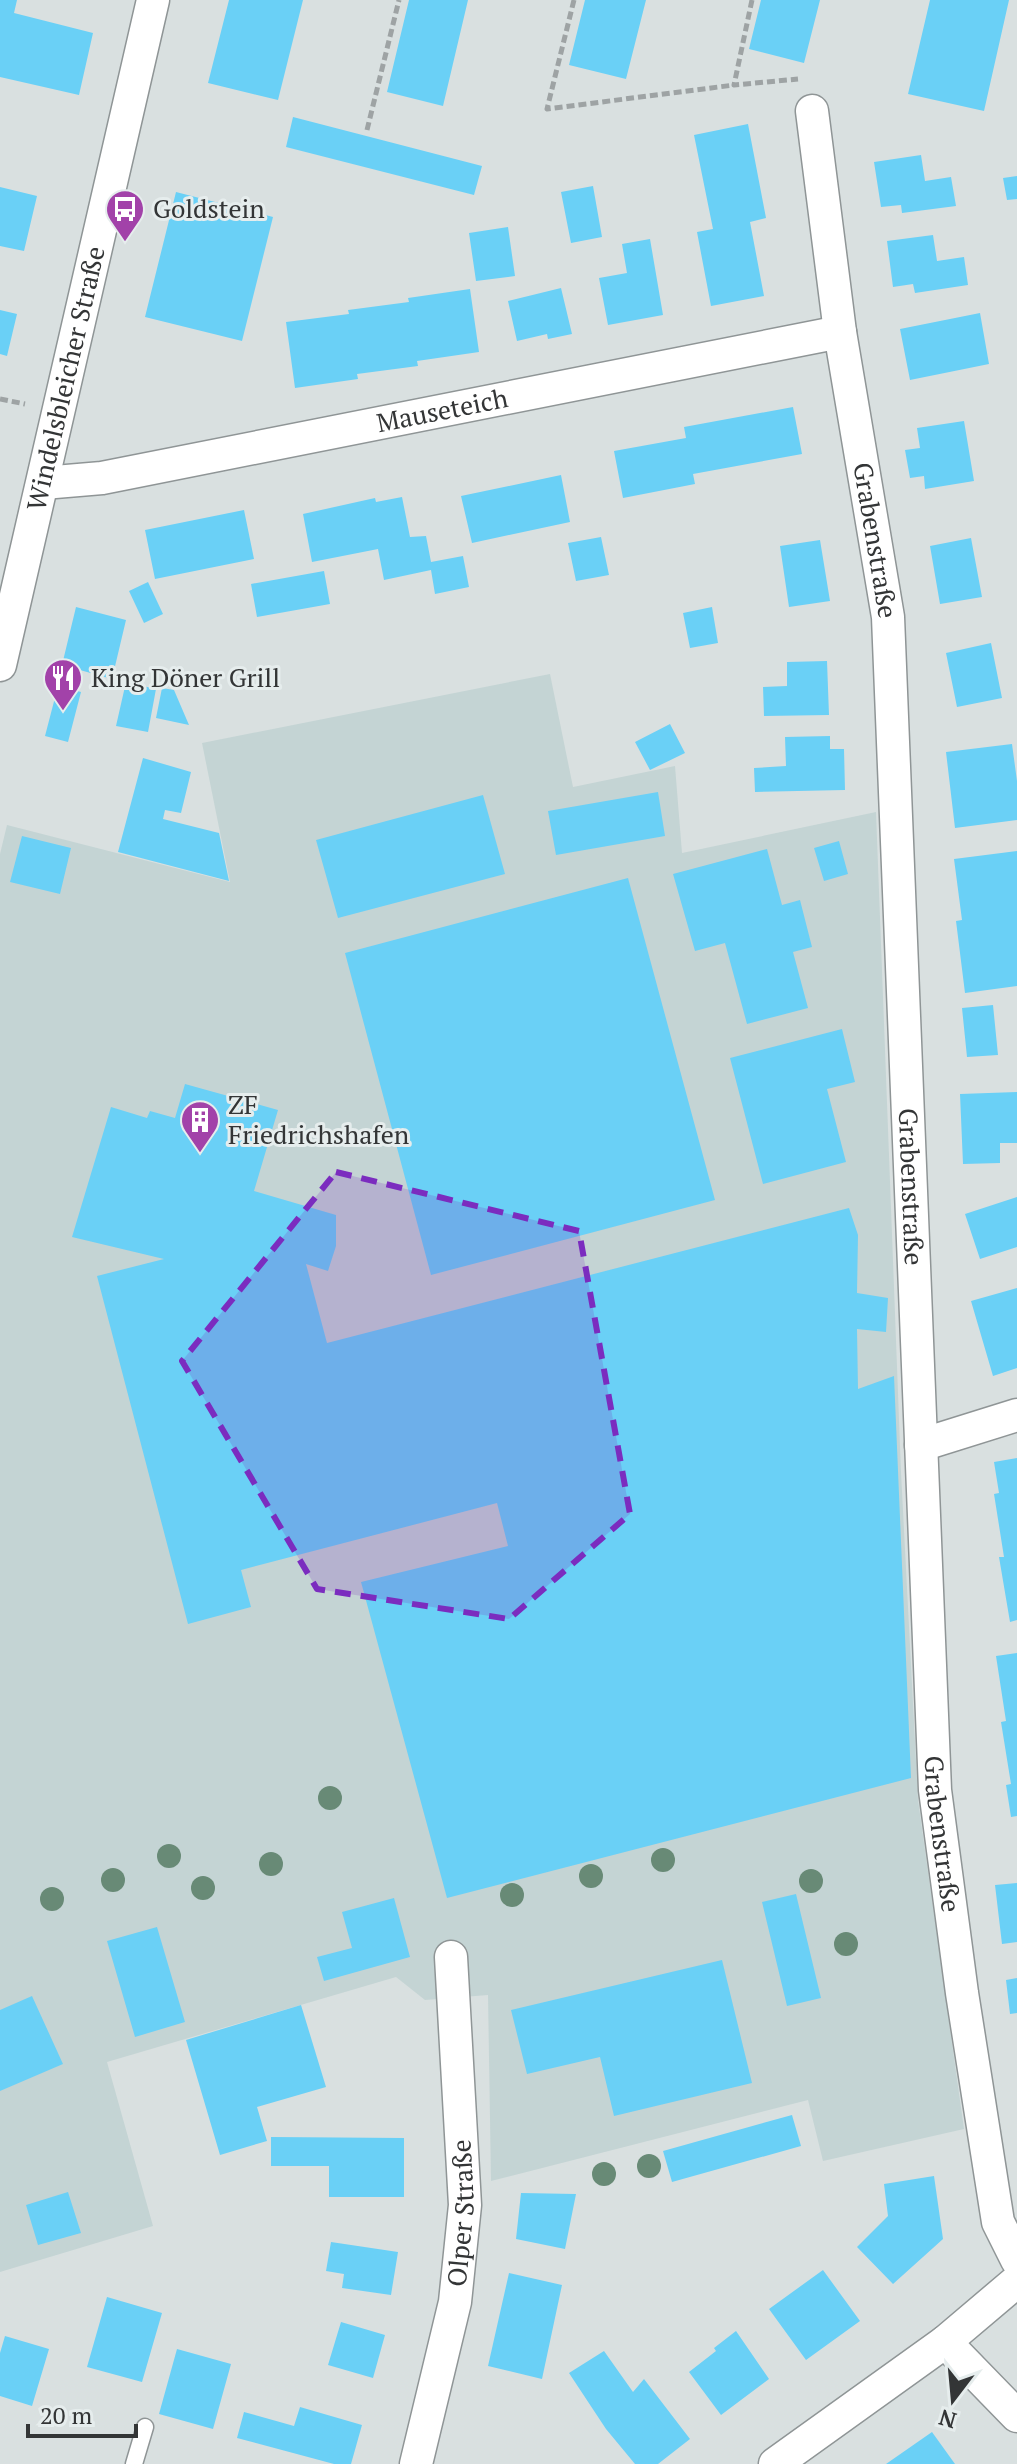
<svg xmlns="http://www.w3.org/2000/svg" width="1017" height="2464" viewBox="0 0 1017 2464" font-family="'PT Serif',serif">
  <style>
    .built { fill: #c4d4d4 }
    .building { fill: #6ad0f6 }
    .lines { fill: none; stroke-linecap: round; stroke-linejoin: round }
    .lane-casing { stroke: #8f9596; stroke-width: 19 }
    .street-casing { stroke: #8f9596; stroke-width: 35 }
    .path { stroke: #9ea3a4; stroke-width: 5; stroke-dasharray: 8 4; stroke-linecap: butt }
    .lane { stroke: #fff; stroke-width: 16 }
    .street { stroke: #fff; stroke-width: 32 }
    .tree { fill: #688a76 }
    .marked { fill: #7b2cbf; fill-opacity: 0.2; stroke: #7b2cbf; stroke-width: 6; stroke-dasharray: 16 10; stroke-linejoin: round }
    .labels { text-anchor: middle; stroke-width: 6; stroke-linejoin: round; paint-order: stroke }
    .poi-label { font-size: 26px; fill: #333536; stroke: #e6eded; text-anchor: start }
    .street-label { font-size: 26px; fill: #333536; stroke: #e6eded }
  </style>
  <rect width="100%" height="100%" fill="#d9e0e0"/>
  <path class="built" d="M550,674l23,113 102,-21 7,87 194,-41 25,660 17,328 46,329 -141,32 -15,-61 -317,81 -3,-186 -63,5 -29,-23 -289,85 46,164 -153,46v-1418l7,-29 223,57 -28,-139z"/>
  <path class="building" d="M0,0h17l-3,13 79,20 -14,62 -79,-18z
    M229,0h74l-25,100 -70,-17z
    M409,0h59l-25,106 -56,-14z
    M585,0h61l-20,79 -57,-14z
    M761,0h59l-16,63 -55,-14z
    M930,0h79l-25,111 -76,-17z
    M293,117l189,49 -8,29 -188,-48z
    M748,124l18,94 -16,4 14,74 -53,10 -14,-74 16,-3 -19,-94z
    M921,155l4,26 26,-4 5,29 -54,7 -1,-8 -20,2 -7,-45z
    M1017,176v23l-10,1 -4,-22z
    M593,186l9,51 -31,6 -10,-51z
    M0,187l37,9 -13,55 -24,-5z
    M176,192l97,25 -31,124 -97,-24z
    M508,227l7,49 -39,5 -7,-48z
    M933,235l4,26 27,-4 4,28 -53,8 -2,-9 -20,3 -6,-46z
    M650,239l13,76 -55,10 -9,-47 28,-5 -5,-29z
    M561,288l11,46 -24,5 -1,-5 -30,7 -9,-40z
    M470,289l9,63 -62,9 1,5 -61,8 1,5 -63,9 -9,-66 63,-8 -1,-4 61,-8 -1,-4z
    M0,310l17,4 -10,42 -7,-2z
    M980,313l9,51 -79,16 -10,-51z
    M793,407l9,47 -109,20 2,10 -72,14 -9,-47 72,-13 -2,-11z
    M964,421l10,60 -49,8 -1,-13 -14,2 -5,-28 15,-2 -3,-20z
    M561,475l9,47 -98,21 -11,-47z
    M402,497l8,40 16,-1 5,26 32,-6 6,31 -34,7 -4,-24 -47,10 -6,-31 -66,13 -9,-48 72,-16 1,4z
    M244,510l10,49 -99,20 -10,-49z
    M601,537l8,38 -33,6 -8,-38z
    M971,538l11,59 -42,7 -10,-58z
    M820,540l10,61 -41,6 -9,-61z
    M324,571l6,33 -73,13 -6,-33z
    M148,582l15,32 -19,9 -15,-32z
    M76,607l50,13 -14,59 -50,-14z
    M712,607l6,36 -28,5 -7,-35z
    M991,643l11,55 -45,9 -11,-54z
    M827,661l2,54 -65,1 -1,-29 24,-1v-24z
    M126,682l30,7 -8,43 -32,-6z
    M58,686l23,6 -13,50 -23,-6z
    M162,688l12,2 15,35 -33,-7z
    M670,724l15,29 -35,17 -15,-28z
    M830,736v13h14l1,41 -90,2 -1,-24 32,-2 -1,-29z
    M1012,744l5,37v39l-62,8 -9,-76z
    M143,758l48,14 -10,41 -16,-3 -2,9 56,14 10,48 -111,-29z
    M658,792l7,44 -109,19 -8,-44z
    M483,795l22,79 -167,44 -22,-78z
    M22,836l49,12 -11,46 -50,-12z
    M839,841l9,33 -24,7 -10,-33z
    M767,849l15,56 18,-5 12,47 -19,5 15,56 -61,16 -22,-81 -30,8 -22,-77z
    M1017,851v135l-52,7 -9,-72 6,-1 -8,-61z
    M628,878l87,322 -284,75 -86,-322z
    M993,1005l5,50 -31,2 -5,-49z
    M842,1029l13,53 -28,7 19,73 -83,22 -33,-126z
    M185,1084l93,26 -24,81 82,24v31l-8,25 -22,-7 21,79 522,-135 9,27 -1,58 31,5 -2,34 -29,-3 1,60 36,-13 17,402 -464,120 -86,-316 147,-36 -11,-43 -256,67 10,37 -63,17 -91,-348 67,-17 -92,-22 39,-130 36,11 3,-7 25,7z
    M1017,1092v51h-17v20l-37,1 -3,-70z
    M1017,1197v50l-37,12 -15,-45z
    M1017,1288v80l-24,8 -22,-75z
    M1017,1458v162l-7,2 -11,-65h5l-10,-63 5,-1 -5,-31z
    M1017,1653v163l-6,1 -5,-32 5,-1 -10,-62 5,-1 -10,-65z
    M1017,1883v59l-15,2 -7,-59z
    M796,1894l25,104 -34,8 -25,-104z
    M394,1898l16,59 -86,24 -7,-24 35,-9 -10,-36z
    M157,1927l28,95 -50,15 -28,-96z
    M722,1960l30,123 -138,33 -14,-59 -73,17 -16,-64z
    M1017,1978v35l-7,1 -4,-34z
    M32,1996l31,68 -63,27v-81z
    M301,2005l25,82 -69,20 10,34 -47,14 -34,-115z
    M792,2115l9,31 -129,36 -9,-31z
    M271,2137l133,1v59h-75v-31h-58z
    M934,2176l9,63 -50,45 -36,-37 31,-31 -4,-32z
    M68,2192l13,41 -43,12 -12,-40z
    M521,2193l55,1 -11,55 -49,-10z
    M331,2242l67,10 -7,43 -49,-7 2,-14 -18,-3z
    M823,2270l37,51 -54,39 -37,-51z
    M509,2273l53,12 -20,94 -54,-13z
    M107,2297l55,16 -20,69 -55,-15z
    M341,2322l44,13 -12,43 -45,-13z
    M736,2331l33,48 -48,36 -32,-43 27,-21 -2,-3z
    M5,2336l44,13 -17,57 -32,-10v-43z
    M177,2349l54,15 -18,65 -54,-15z
    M604,2351l29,41 11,-13 46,60 -32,25h-23l-29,-35 -37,-56z
    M300,2407l62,18 -11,39h-17l-97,-26 7,-26 50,14z
    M932,2432l23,32h-69z"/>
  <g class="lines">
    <defs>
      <path id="lane" d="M134,2464l11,-37"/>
      <g id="street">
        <path id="s1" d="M812,111l28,221 48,285 47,1173 27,203 36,229 19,38"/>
        <path id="s2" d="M43,483l59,-5 738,-146"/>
        <path id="s3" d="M0,665l153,-665"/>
        <path d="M921,1445l96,-30"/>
        <path d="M945,2342l72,74"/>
        <path id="s4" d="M416,2464l39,-162 10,-97 -14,-248"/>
        <path d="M775,2464l170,-122 72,-61"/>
      </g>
    </defs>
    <use href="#lane" class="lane-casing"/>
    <use href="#street" class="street-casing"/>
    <path class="path" d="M574,0l-27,109 187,-24
      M752,0l-18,85 64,-6
      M367,130l32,-130
      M0,399l25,5"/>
    <use href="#lane" class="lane"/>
    <use href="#street" class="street"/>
  </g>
  <g class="tree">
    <circle cx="330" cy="1798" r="12"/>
    <circle cx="169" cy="1856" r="12"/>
    <circle cx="663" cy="1860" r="12"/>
    <circle cx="271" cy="1864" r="12"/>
    <circle cx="591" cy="1876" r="12"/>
    <circle cx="113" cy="1880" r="12"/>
    <circle cx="811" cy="1881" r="12"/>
    <circle cx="203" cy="1888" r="12"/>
    <circle cx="512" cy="1895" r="12"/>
    <circle cx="52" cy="1899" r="12"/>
    <circle cx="846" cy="1944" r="12"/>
    <circle cx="649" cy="2166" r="12"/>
    <circle cx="604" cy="2174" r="12"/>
  </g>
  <path class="marked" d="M336,1172l243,59 51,283 -121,105 -192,-30 -135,-228z"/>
  <defs>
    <symbol id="bus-pin" viewBox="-11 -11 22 30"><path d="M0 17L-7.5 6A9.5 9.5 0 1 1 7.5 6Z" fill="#a242a9" stroke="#e6eded"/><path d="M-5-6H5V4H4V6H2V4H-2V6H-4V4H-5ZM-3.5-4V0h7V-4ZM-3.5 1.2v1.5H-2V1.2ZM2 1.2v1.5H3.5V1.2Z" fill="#fff"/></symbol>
    <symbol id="restaurant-pin" viewBox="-11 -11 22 30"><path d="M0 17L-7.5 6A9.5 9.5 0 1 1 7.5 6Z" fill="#a242a9" stroke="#e6eded"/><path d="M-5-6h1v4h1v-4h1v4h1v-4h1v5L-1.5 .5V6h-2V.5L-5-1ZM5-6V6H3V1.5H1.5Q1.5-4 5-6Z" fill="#fff"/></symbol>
    <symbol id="building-pin" viewBox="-11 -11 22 30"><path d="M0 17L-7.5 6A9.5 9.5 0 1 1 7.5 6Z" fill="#a242a9" stroke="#e6eded"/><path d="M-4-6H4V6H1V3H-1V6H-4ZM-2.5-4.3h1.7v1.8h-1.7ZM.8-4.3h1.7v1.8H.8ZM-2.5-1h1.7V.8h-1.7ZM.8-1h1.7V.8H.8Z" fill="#fff"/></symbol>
  </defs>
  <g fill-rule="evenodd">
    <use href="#bus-pin" x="103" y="187" width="44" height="60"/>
    <use href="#restaurant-pin" x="41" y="656" width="44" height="60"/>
    <use href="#building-pin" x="178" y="1098" width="44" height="60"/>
  </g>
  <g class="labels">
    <g class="poi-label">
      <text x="153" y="218">Goldstein</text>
      <text x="91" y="687">King Döner Grill</text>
      <text x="228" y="1114">ZF<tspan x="228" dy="30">Friedrichshafen</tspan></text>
    </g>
    <g class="street-label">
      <text dy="9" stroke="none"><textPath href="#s3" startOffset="294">Windelsbleicher Straße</textPath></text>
      <text dy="9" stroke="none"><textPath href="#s2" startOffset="406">Mauseteich</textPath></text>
      <text dy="9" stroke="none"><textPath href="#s1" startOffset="434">Grabenstraße</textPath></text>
      <text dy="9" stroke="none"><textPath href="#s1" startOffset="1082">Grabenstraße</textPath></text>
      <text dy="9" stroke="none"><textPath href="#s1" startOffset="1730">Grabenstraße</textPath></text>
      <text dy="9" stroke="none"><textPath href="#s4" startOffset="256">Olper Straße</textPath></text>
    </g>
  </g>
  <g transform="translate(953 2400) rotate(196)" stroke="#e6eded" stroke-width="6" paint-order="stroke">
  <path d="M0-6L14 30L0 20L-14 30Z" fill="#333536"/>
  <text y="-12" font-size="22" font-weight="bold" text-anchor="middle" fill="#333536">N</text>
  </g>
  <path d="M28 2424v12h108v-12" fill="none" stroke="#333536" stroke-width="4"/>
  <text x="40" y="2424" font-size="24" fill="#333536" stroke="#e6eded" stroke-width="6" paint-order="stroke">20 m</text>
</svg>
